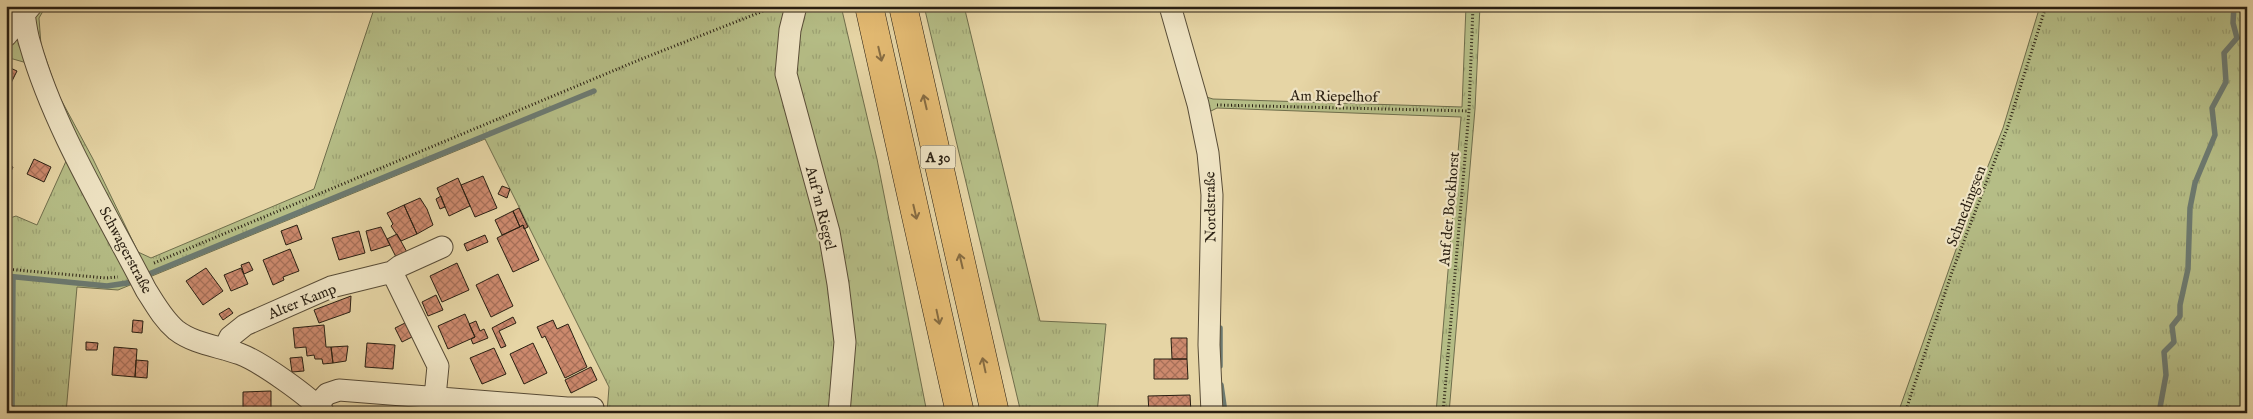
<svg xmlns="http://www.w3.org/2000/svg" width="2253" height="419" viewBox="0 0 2253 419" font-family="'IM FELL English',serif">
  <style>
    .grass { fill: url(#grass-tufts); stroke: #6f6e4c }
    .lines { fill: none; stroke-linecap: round; stroke-linejoin: round }
    .stream { stroke: #6c7a71; stroke-width: 5.5 }
    .building { fill: url(#building-cross-hatch); stroke: #291f12 }
    .minor-casing { stroke: #584c37; stroke-width: 23 }
    .motorway-casing { stroke: #291f12; stroke-width: 29 }
    .path { stroke: #291f12; stroke-width: 3; stroke-dasharray: 1 2.5; stroke-linecap: butt }
    .minor { stroke: #efe4c4; stroke-width: 21 }
    .motorway { stroke: #e3ba72; stroke-width: 28 }
    .oneway { stroke: #866c42 }
    .labels { text-anchor: middle; stroke-width: 4.5; stroke-linejoin: round; paint-order: stroke }
    .shield { fill: #efe4c4; stroke: #645a47; stroke-width: 1 }
    .shield-label { font-size: 14px; font-weight: bold; fill: #291f12 }
    .street-label { font-size: 15px; fill: #291f12; stroke: #efe4c4 }
  </style>
  <defs>
    <pattern id="grass-tufts" width="24" height="20" patternUnits="userSpaceOnUse" patternTransform="scale(1.25)"><rect width="24" height="20" fill="#b5bd86"/><path d="M3 7l-1-3M5 7V3M7 7l1-3M15 17l-1-3M17 17v-4M19 17l1-3" fill="none" stroke="#9ca273"/></pattern>
    <pattern id="building-cross-hatch" width="8" height="8" patternUnits="userSpaceOnUse" patternTransform="scale(1.25)"><rect width="8" height="8" fill="#cc896d"/><path d="M0 0l8 8M0 8l8-8" fill="none" stroke="#a66f58"/></pattern>
  </defs>
  <rect width="100%" height="100%" fill="#e6d5a5"/>
  <filter id="stains"><feTurbulence type="fractalNoise" baseFrequency=".004" numOctaves="4"/><feColorMatrix values="0 0 0 0 .2 0 0 0 0 .09 0 0 0 0 .02 0 0 0 .5 -.17"/></filter>
  <radialGradient id="worn" r=".72"><stop offset=".6" stop-color="#630" stop-opacity="0"/><stop offset="1" stop-color="#630" stop-opacity=".3"/></radialGradient>
  <path class="grass" d="M6,6h40l-7,12 2,27 17,49 35,65 45,93 13,6 163,-69 61,-183h466l36,153 50,254h-320l2,-26 -124,-248 -367,151 -41,-3 -11,126h-56l1,-16 -5,-1v-179l4,1 6,-2 21,9 30,-66 -40,-96 -21,-6z
    M924,6h40l76,315 66,3 -9,89h-76z
    M1466,6h14l-5,103 -26,304h-13l25,-296 -244,-9 -10,5 -4,-17 10,3 249,8z
    M2040,6h207v407h-349l66,-186 39,-99z"/>
  <g class="lines">
    <path class="stream" d="M6,276l101,10 20,-3 467,-192
      M1220,328v38
      M1221,385l4,28
      M12,413l1,-136
      M2159,413l7,-38 -2,-23 10,-10 -2,-16 8,-10v-11l8,-36 2,-61 5,-25 20,-48 -3,-27 14,-26 -2,-29 13,-15 -4,-15 1,-17"/>
  </g>
  <path class="building" d="M6,66l11,5 -11,22z
    M34,159l17,8 -7,15 -17,-8z
    M6,164l7,3 -7,16z
    M483,176l14,32 -22,9 -14,-32z
    M458,178l12,28 -21,10 -12,-28z
    M502,186l8,3 -3,9 -9,-4z
    M441,196l4,11 -5,2 -4,-10z
    M420,198l7,11 6,16 -16,9 -13,-29z
    M404,205l13,29 -16,7 -10,-15 2,-2 -6,-11z
    M519,208l9,19 -4,2 -1,-4 -3,2 -7,-16z
    M513,211l7,16 -18,8 -7,-15z
    M297,225l5,14 -16,6 -5,-14z
    M523,225l16,35 -26,12 -16,-34z
    M381,227l9,18 -19,6 -5,-20z
    M359,231l6,22 -26,7 -7,-22z
    M397,234l11,20 -11,5 -10,-20z
    M485,235l3,7 -21,9 -3,-7z
    M290,249l9,22 -16,6 1,3 -11,5 -10,-25z
    M249,262l4,8 -9,4 -3,-9z
    M457,263l12,27 -27,12 -12,-26z
    M206,268l17,23 -20,14 -17,-24z
    M241,268l7,16 -17,7 -7,-16z
    M498,274l15,32 -22,11 -15,-32z
    M436,295l7,15 -15,6 -6,-14z
    M351,296l-1,16 -31,11 -5,-13z
    M229,308l4,5 -10,7 -4,-6z
    M465,314l10,23 -27,12 -10,-23z
    M513,317l3,6 -17,8 7,15 -5,2 -9,-20z
    M133,320l10,1 -1,12 -10,-1z
    M553,320l4,9 11,-5 19,43 -22,11 -20,-42 -3,2 -5,-11z
    M476,321l4,10 4,-2 4,9 -15,6 -2,-5 4,-2 -6,-13z
    M405,323l7,14 -10,5 -7,-14z
    M324,325l2,22h5l2,16 -10,1 -1,-5h-7l-1,-4 -7,1 -1,-9 -11,1 -2,-20z
    M1171,338h16v21h-15z
    M86,342l12,1 -1,7h-11z
    M367,343l28,2 -2,24 -28,-2z
    M533,343l14,30 -23,11 -14,-30z
    M348,346l-2,15 -13,2 -2,-16z
    M114,347l23,2 -2,28 -23,-2z
    M494,348l12,26 -24,10 -12,-26z
    M302,357l2,14 -12,1 -2,-14z
    M1154,359h33l1,20h-34z
    M136,360l12,1 -1,17 -12,-1z
    M591,367l6,13 -26,13 -6,-13z
    M271,391v22h-28v-21z
    M1190,395l1,18h-42l-1,-17z"/>
  <g class="lines">
    <defs>
      <path id="minor" d="M23,6c2,13 3,26 7,38 24,85 76,168 116,246 9,14 17,29 30,40 18,14 42,16 64,24 21,8 69,42 84,59
        M796,6l-6,24 -4,44 43,158 9,52 7,58 -6,71
        M1170,6l28,98 10,49 4,42 -3,150 3,68
        M6,36l25,-30
        M392,272l46,94 -3,31
        M224,349l6,-12 15,-12 86,-38 61,-15 8,-6 42,-19
        M317,405l10,-11 12,-4 228,18h26"/>
      <path id="motorway" d="M869,6l91,407
        M903,6l92,407"/>
    </defs>
    <use href="#minor" class="minor-casing"/>
    <use href="#motorway" class="motorway-casing"/>
    <path class="path" d="M1217,105l252,6
      M154,263l485,-203 137,-54
      M6,269l100,9 12,-1
      M611,409l53,4
      M1443,413l26,-302 4,-105
      M1905,413l47,-141 55,-143 39,-123"/>
    <use href="#minor" class="minor"/>
    <use href="#motorway" class="motorway"/>
  </g>
  <defs><path id="oneway-shaft" d="M-6 0H5M1.5-3L5.5 0L1.5 3" fill="none" stroke-width="1.6" stroke-linecap="round" stroke-linejoin="round" transform="scale(1.25)"/></defs>
  <g class="oneway">
    <use href="#oneway-shaft" transform="translate(880 54) rotate(77)"/>
    <use href="#oneway-shaft" transform="translate(925 102) rotate(-103)"/>
    <use href="#oneway-shaft" transform="translate(915 212) rotate(77)"/>
    <use href="#oneway-shaft" transform="translate(961 261) rotate(-103)"/>
    <use href="#oneway-shaft" transform="translate(938 317) rotate(78)"/>
    <use href="#oneway-shaft" transform="translate(984 365) rotate(-102)"/>
  </g>
  <g class="labels">
    <rect class="shield" x="920.5" y="145.5" width="35" height="23" rx="4"/>
    <g class="shield-label">
      <text x="938" y="162">A 30</text>
    </g>
    <g class="street-label">
      <text transform="translate(1334 96) rotate(1)" y="5">Am Riepelhof</text>
      <text transform="translate(1966 206) rotate(-69)" y="5">Schnedingsen</text>
      <text transform="translate(1210 207) rotate(-91)" y="5">Nordstraße</text>
      <text transform="translate(821 208) rotate(76)" y="5">Auf'm Riegel</text>
      <text transform="translate(1449 209) rotate(-85)" y="5">Auf der Bockhorst</text>
      <text transform="translate(126 250) rotate(62)" y="5">Schwagerstraße</text>
      <text transform="translate(302 301) rotate(-22)" y="5">Alter Kamp</text>
    </g>
  </g>
  <rect width="2253" height="419" fill="none" stroke="#e6d5a5" stroke-width="25"/>
  <rect x="8" y="8" width="2238" height="404" fill="none" stroke="#291f12" stroke-width="2.5"/>
  <rect x="12" y="12" width="2228" height="394" fill="none" stroke="#291f12"/>
  <rect width="100%" height="100%" filter="url(#stains)"/>
  <rect width="100%" height="100%" fill="url(#worn)"/>
</svg>
